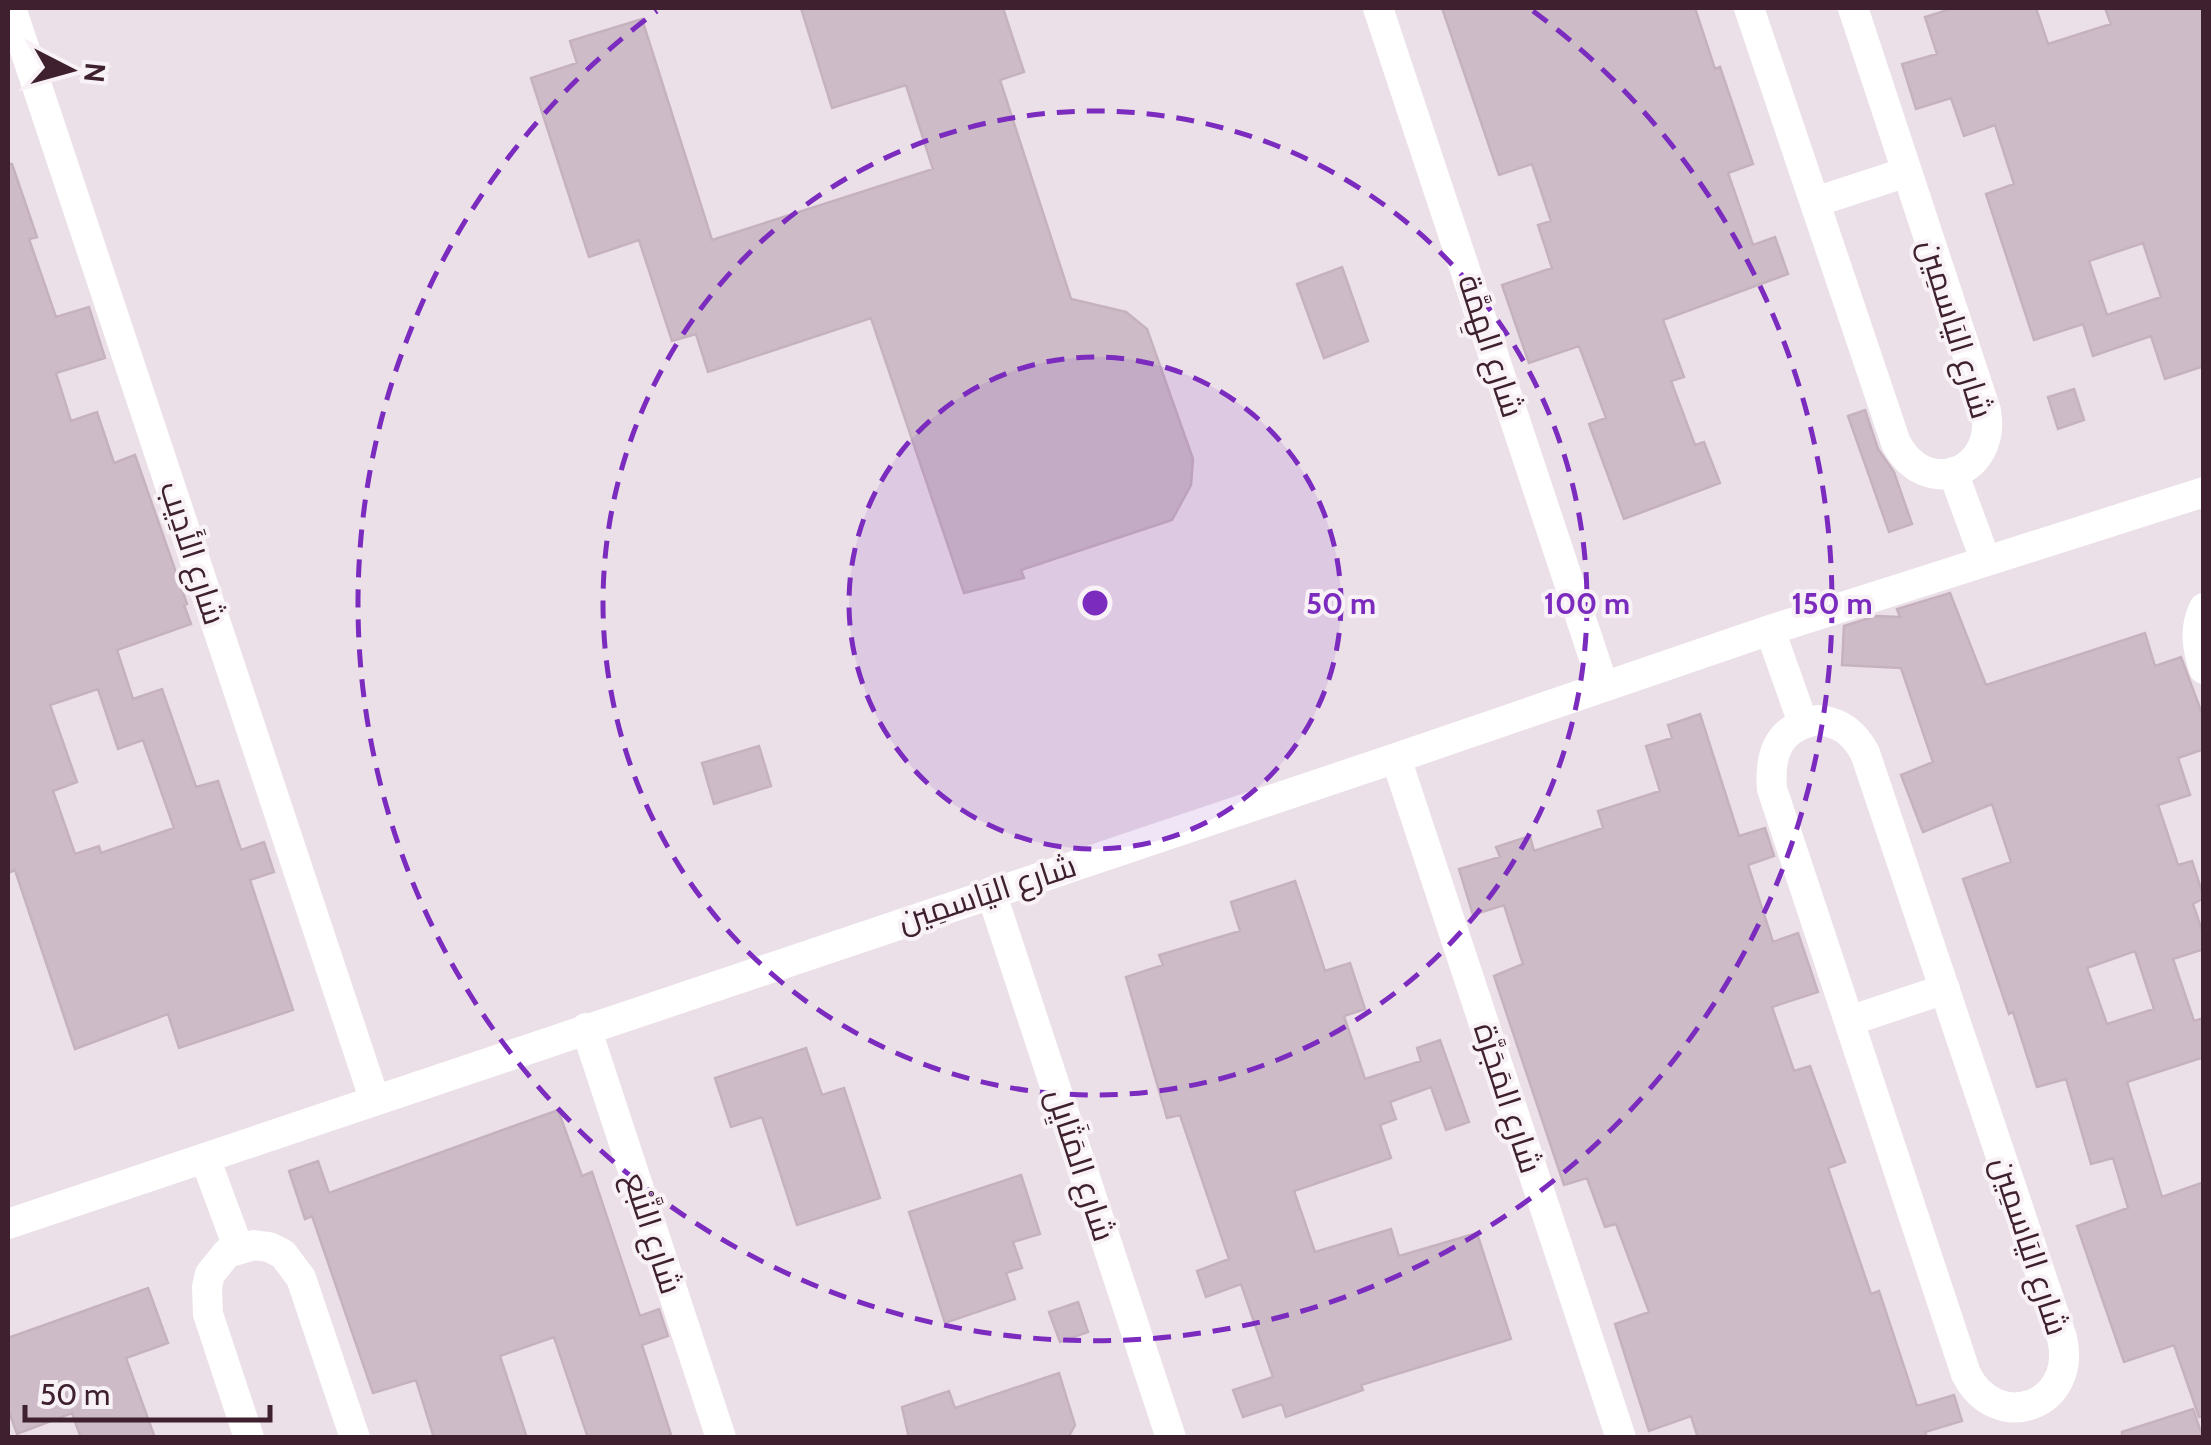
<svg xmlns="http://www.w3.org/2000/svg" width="2211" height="1445" viewBox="0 0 2211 1445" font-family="Cabin,Cairo,sans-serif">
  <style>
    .building { fill: #cdbcc7; stroke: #c6b2bf; stroke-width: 2.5; fill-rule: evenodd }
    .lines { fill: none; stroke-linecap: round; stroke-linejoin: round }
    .minor { stroke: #fff; stroke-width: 30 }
    .ring { fill: none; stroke: #7b2cbf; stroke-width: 5; stroke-dasharray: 18 12 }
    .labels { text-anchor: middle; stroke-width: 8; stroke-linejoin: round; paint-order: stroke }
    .street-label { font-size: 32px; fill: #3e202f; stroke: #f8f1f6 }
    .centre { fill: #7b2cbf; stroke: #f8f1f6; stroke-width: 5 }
    .ring-label { font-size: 30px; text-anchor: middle; font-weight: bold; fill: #7b2cbf; stroke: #f8f1f6; stroke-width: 8; stroke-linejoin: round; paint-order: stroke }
  </style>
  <rect width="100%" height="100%" fill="#ece0e8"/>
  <path class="building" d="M801,8h202l21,64 -24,8 71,219 55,13 21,17 46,130 -2,26 -19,35 -151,50 3,8 -60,15 -93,-275 -163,54 -12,-38 -24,7 -33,-101 -50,17 -58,-179 46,-15 -7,-22 72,-22 70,221 221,-71 -27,-84 -74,23z
    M1442,8h253l20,61 5,-2 33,97 -25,9 25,72 22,-8 13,37 -125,46 21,57 -13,4 24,64 9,-3 16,41 -96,36 -35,-95 17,-6 -27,-72 -50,17 -27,-78 50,-17 -14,-43 13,-4 -19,-57 -33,11z
    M1954,8h82l12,36 63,-20 -6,-16h99v358l-39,13 -14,-43 -58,20 -10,-32 -49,16 -48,-146 28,-10 -19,-59 -31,11 -13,-38 -35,11 -14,-45 35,-10 -12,-37zM2143,243l18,54 -54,18 -18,-54z
    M8,164h4l25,73 -8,2 27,78 33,-10 16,51 -49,15 15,48 26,-9 17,51 21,-8 52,149 -3,1 7,19 -74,26 16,49 29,-10 34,98 22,-6 23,69 23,-8 10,30 -24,8 43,130 -114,38 -11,-34 -93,35 -60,-179 -7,3zM98,689l20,60 25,-9 31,88 -73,25 -2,-7 -24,8 -22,-63 24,-9 -27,-77z
    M1342,267l26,74 -44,17 -27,-74z
    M2074,389l10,31 -26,9 -10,-32z
    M1865,410l13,39 16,23 18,52 -23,8 -41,-116z
    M1950,593l36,92 159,-52 10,33 26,-9 23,62v30l-26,9 12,37 -32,10 20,60 14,-4 12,37 -11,6 11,32v13l-31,10 21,62 10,-3v39l-77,25 35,115 42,-15v234l-5,1 -25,-72 -50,17 -47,-136 51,-18 -15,-50 -22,6 -25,-85 -29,8 -24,-75 -4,2 -46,-135 48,-17 -19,-58 -69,28 -22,-57 32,-13 -32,-94 -59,-3 2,-39 32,-10 24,1 -3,-8zM2135,951l19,58 -47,15 -20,-56z
    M1700,714l39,122 26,-8 9,28 -26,9 25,77 25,-9 20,59 -46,15 22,64 16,-5 35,96 -17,6 43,126 8,-3 38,115 37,-11 8,26 -37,11 2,6h-229l-7,-22 -42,15 -34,-107 34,-12 -33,-88 -11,3 -18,-49 -23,7 -70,-209 29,-12 -19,-59 -31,10 -14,-46 41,-12 -4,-10 34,-11 4,15 69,-23 -5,-17 62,-20 -14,-45 26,-8 -4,-13z
    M759,746l12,40 -57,18 -12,-41z
    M1295,881l30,90 25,-8 15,46 -21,7 21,63 56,-18 -4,-13 23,-8 29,82 -23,8 -15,-43 -41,15 6,17 -16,6 11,33 -97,33 21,61 76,-23 8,27 78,-23 34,106 -150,46 2,5 -77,27 -4,-13 -39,13 -10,-27 40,-13 -32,-93 -35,13 -9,-26 32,-12 -49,-144 -13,3 -41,-141 37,-12 -4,-10 81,-24 -9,-29z
    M806,1048l16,47 22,-7 36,110 -83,27 -35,-108 -31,10 -16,-49z
    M558,1110l24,66 10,-4 48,144 19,-7 9,27 -26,9 30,93h-84l-34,-101 -54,19 27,82h-93l-18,-58 -43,13 -61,-177 -7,3 -16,-48 29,-10 11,32z
    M1021,1175l19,59 -27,8 9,26 -16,5 9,26 -70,24 -36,-111z
    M148,1288l20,55 -42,15 29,80h-74l-9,-25 -55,21 -9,-25v-71z
    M1078,1302l10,30 -28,10 -11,-30z
    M1059,1373l16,52 -7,13h-159l-7,-31 47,-16 6,17z
    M2193,1409l10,29h-81v-6z"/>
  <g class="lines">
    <path class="minor" d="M11,8l363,1090
      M1378,8l225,677
      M1749,8l147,435c30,57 101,30 90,-32l-133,-403
      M1815,202l92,-30
      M1953,472l32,87
      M2204,608c-10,20 -7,40 0,61
      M1770,630l33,93
      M1818,720c24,3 36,13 47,33l197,585c16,68 -65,97 -96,36l-194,-585c-3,-37 7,-62 46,-69z
      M1396,758l225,680
      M991,892l180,546
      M1849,1021l96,-32
      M586,1028l135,410
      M205,1158l33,89
      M8,1224l1388,-466 374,-128 434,-138
      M249,1438l-41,-124 -1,-27 3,-13 17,-21 27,-8 15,2 14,7 18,24 54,160"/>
  </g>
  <circle cx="1095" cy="603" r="246" fill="#7b2cbf" fill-opacity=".12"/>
  <g class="ring">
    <circle cx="1095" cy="603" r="246"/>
    <circle cx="1095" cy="603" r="492"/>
    <path d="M1533 11A737 737 0 1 1 657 11"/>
  </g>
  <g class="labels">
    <g class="street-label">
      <text transform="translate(1956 329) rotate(73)" y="11">شارع اليَاسمِين</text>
      <text transform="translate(1491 346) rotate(72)" y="11">شارع الهِمَّة</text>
      <text transform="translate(193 553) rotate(72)" y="11">شارع الأَدِيب</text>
      <text transform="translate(987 893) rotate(-18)" y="11">شارع اليَاسمِين</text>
      <text transform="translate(1508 1098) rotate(72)" y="11">شارع المَجَرَّة</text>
      <text transform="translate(1081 1165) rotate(72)" y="11">شارع المَثَايِل</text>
      <text transform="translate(653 1233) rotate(72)" y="11">شارع النَّبْع</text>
      <text transform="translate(2030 1246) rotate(72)" y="11">شارع اليَاسمِين</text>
    </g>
  </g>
  <circle cx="1095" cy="603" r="15" class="centre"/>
  <g class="ring-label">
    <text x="1341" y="614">50 m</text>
    <text x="1587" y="614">100 m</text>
    <text x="1832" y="614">150 m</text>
  </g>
  <rect width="2211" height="1445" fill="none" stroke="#3e202f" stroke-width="20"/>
  <g transform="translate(70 70) rotate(96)" stroke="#f8f1f6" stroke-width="8" paint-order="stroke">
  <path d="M0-8L18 38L0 25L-18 38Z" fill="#3e202f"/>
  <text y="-15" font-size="28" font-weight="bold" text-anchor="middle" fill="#3e202f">N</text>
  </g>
  <path d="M25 1405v15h245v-15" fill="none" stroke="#3e202f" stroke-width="5"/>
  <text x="40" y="1405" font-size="30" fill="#3e202f" stroke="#f8f1f6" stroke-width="8" paint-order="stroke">50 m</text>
</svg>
